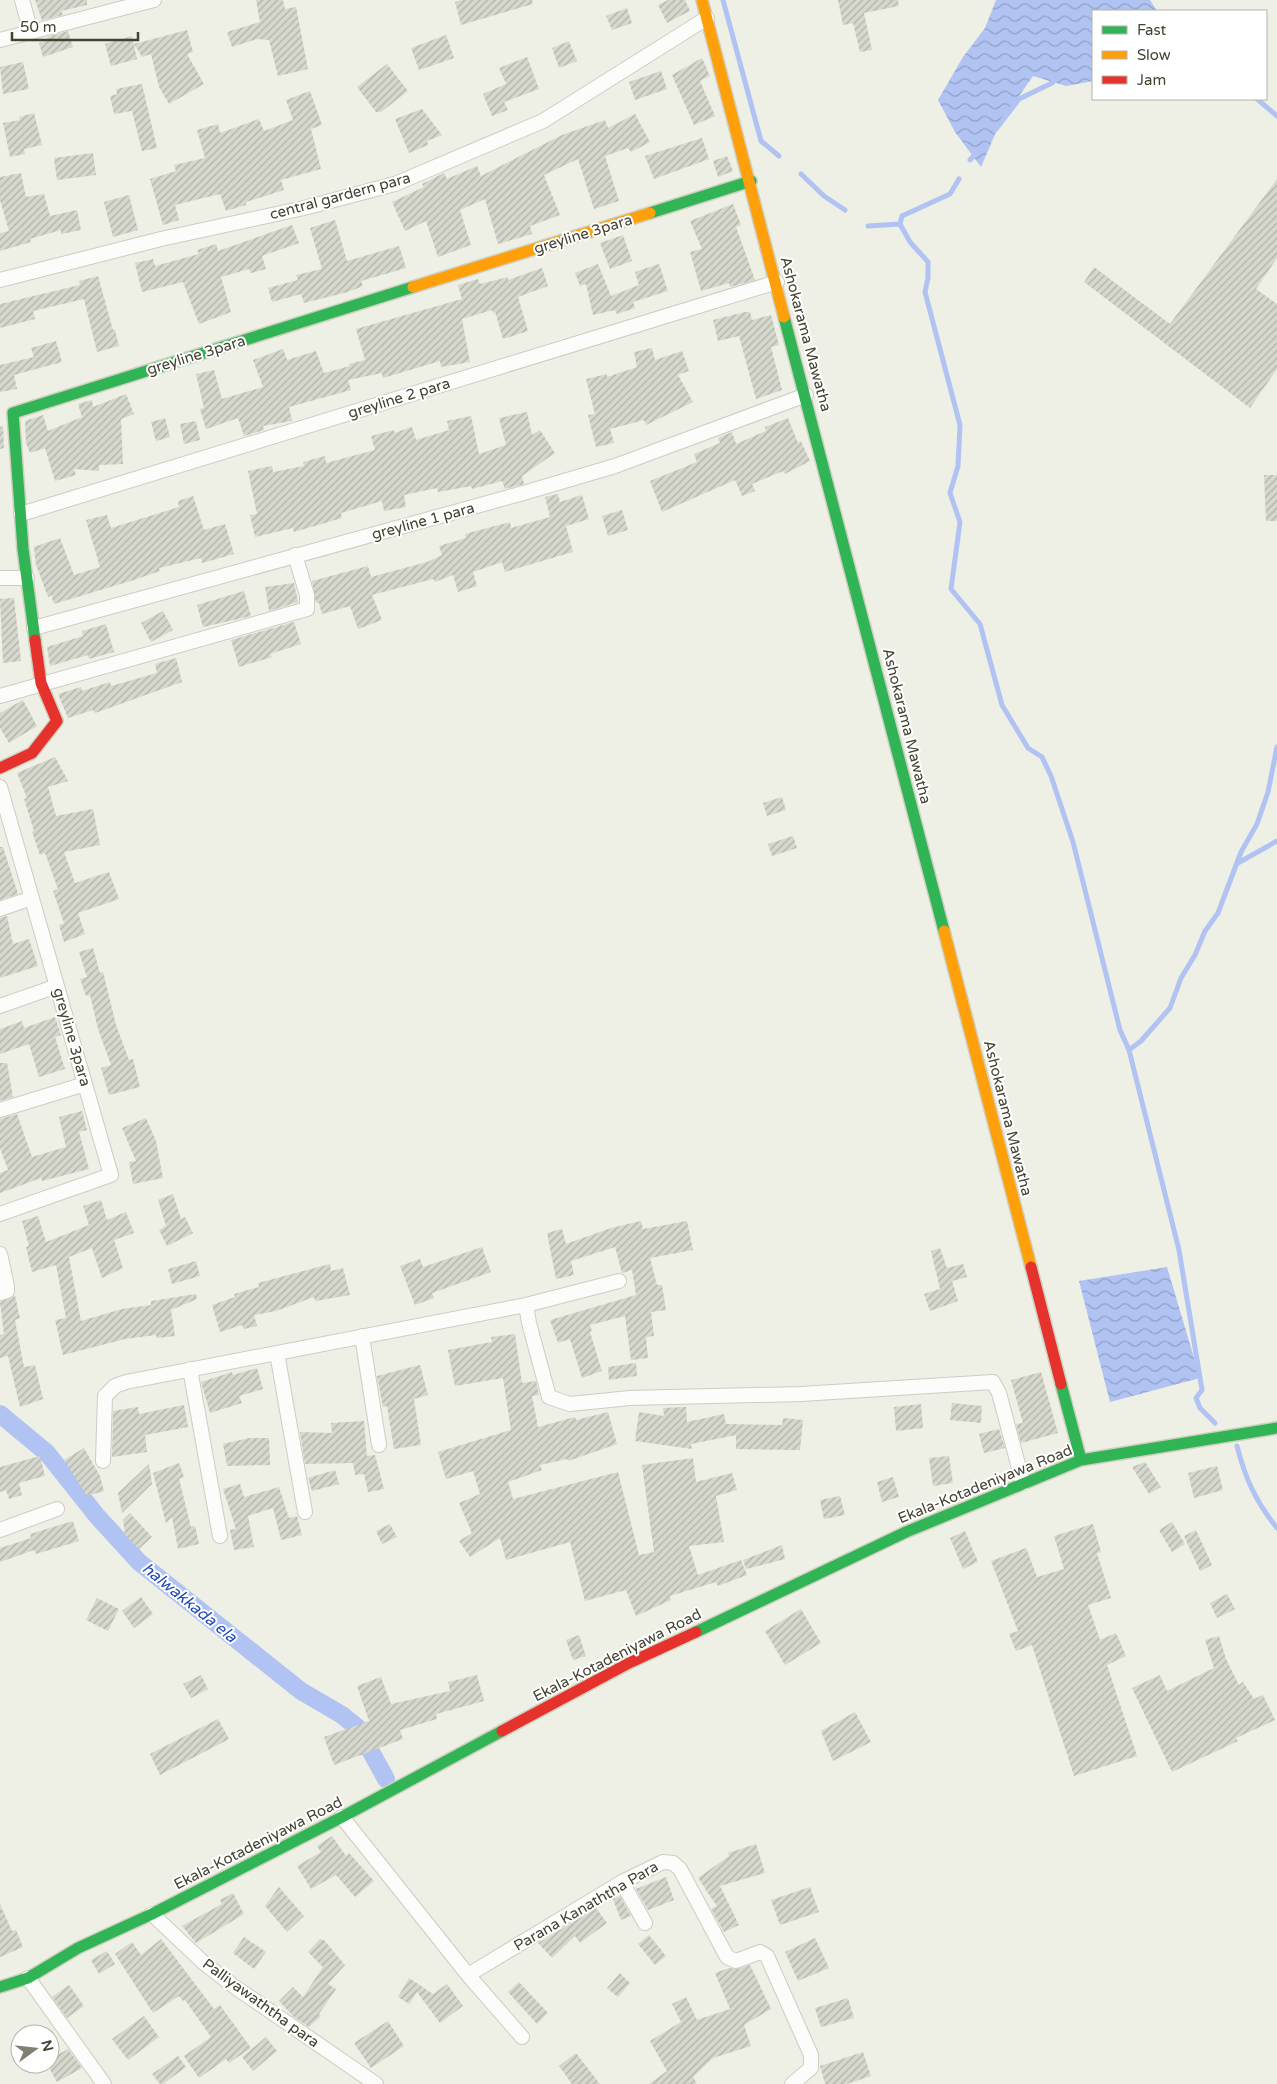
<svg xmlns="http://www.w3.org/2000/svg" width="1277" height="2084" viewBox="0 0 1277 2084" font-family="'Varela Round',sans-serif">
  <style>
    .water { fill: url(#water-waves) }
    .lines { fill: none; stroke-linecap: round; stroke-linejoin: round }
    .stream { stroke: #b0c3f2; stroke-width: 5 }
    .canal { stroke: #b0c3f2; stroke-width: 18 }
    .building { fill: url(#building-hatch) }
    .street-casing { stroke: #cdcdc2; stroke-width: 16 }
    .fast-casing { stroke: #ced0bd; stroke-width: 14 }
    .slow-casing { stroke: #ced0bd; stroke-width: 14 }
    .jam-casing { stroke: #ced0bd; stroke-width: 14 }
    .street { stroke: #fcfdfb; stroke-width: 14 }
    .fast { stroke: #30b455; stroke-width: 11 }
    .slow { stroke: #ff9f0a; stroke-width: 11 }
    .jam { stroke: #e5322d; stroke-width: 11 }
    .labels { text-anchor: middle; stroke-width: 4; stroke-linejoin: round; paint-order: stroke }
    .street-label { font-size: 15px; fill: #444331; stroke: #fff }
    .water-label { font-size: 16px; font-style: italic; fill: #2149b9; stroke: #fff }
  </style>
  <defs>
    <pattern id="water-waves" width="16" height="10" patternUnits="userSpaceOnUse" patternTransform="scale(1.25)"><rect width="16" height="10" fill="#b0c3f2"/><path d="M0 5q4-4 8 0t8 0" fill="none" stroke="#91a0c5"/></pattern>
    <pattern id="building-hatch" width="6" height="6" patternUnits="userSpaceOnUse" patternTransform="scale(1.25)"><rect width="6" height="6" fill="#d7d8cd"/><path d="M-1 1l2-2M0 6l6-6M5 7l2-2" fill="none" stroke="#b0b1a7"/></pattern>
  </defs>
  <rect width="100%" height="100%" fill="#eeefe5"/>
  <path class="water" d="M996,0h154l7,11h-64v70l-27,5 -33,-10 -34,49 -18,42 -26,-35 -17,-32 25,-43 22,-29z
    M1167,1267l33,111 -90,24 -31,-121z"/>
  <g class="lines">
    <path class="stream" d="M723,0l38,141 18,15
      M1257,99l20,17
      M996,129l23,-30 33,-16 5,-5
      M970,160l8,-9
      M801,174l23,22 21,14
      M959,179l-9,15 -48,22 -2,8 10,18 18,20v16l-3,14 35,133 -2,41 -8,27 10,29 -9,67 29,35 22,81 26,43 14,9 9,19 22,66 47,188 9,20 50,200 23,140 -6,8 4,10 15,15
      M868,226l32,-2
      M1238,863l39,-22
      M1129,1050l12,-9 29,-33 11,-30 14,-23 10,-24 13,-18 23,-61 16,-28 11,-32 9,-45
      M1237,1446c8,32 19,56 40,82"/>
    <path class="canal" d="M0,1414l47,39 50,63 42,46 162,129 41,24 16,13 28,51"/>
  </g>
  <path class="building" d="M35,0h52v5l-26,6 2,4 -21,5z
    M256,0h27l2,9 11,-2 12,62 -30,7 -9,-36 -12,-1 -25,8 -5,-15 33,-10z
    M462,0h70l1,4 -72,21 -6,-23z
    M668,0h17l5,11 -23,12 -9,-18z
    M838,0h60l1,6 -35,7 8,37 -12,2 -7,-29 -10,2z
    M627,8l5,15 -20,7 -6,-14z
    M187,30l6,22 -6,2 17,30 -35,20 -10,-17 -8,-33 -9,3 -8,-13z
    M68,31l5,16 -30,10 -4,-14 9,-3 -1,-3z
    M446,35l8,23 -35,12 -8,-22z
    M132,36l5,23 -26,7 -6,-22z
    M569,41l8,20 -18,7 -7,-20z
    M527,57l12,32 -35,13 4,8 -16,6 -9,-22 23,-10 -7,-16z
    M702,58l8,18 -10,5 15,35 -21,9 -22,-50z
    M23,62l6,27 -26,5 -3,-27z
    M387,64l21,27 -27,21h-5l-19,-25z
    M661,71l6,18 -32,11 -6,-18z
    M142,84l15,64 -15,3 -10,-40 -18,3 -4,-18 7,-2 -1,-5z
    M310,91l12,34 -11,4 10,40 -40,11 3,10 -38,12v3l-20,6 -6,-17 -45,11 4,15 -16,5 -13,-46 26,-8 -2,-6 31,-7 -8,-28 21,-6 2,9 39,-14 5,12 29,-11 -7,-20z
    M422,109l20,26 -15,6 1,4 -19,8 -14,-34z
    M34,113l8,32 -18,4 1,5 -15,3 -7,-34 17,-3 -1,-3z
    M635,114l15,28 -19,10 -3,-4 -23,8 14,45 -25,8 -16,-50 -34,16 16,40 -30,11 2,8 -34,10 -13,-45 -25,11 11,35 -33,12 -12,-36 -21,10 -13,-29 32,-15 -2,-3 22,-11 3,6 30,-13 4,10 81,-41 43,-15 3,8z
    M702,138l7,21 -55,20 -9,-23z
    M93,153l3,22 -39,5 -3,-22z
    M727,156l6,15 -15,6 -5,-16z
    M21,173l5,24 18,-3 6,22 27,-6 4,20 -20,4v-4l-31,9 1,3 -31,9v-18l9,-2 -9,-31v-23z
    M1277,179v79l-21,31 21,15v65l-27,39 -166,-126 10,-15 76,57z
    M129,195l9,35 -25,7 -9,-35z
    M733,204l8,21 -5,2 19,53 -25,7 -1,-4 -28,8 -11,-39 12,-3 -12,-28z
    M335,220l12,41 52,-15 7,22 -45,13 2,5 -15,6 -44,11 -3,-9 -29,8 -4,-14 30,-8 -2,-5 26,-6 -12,-41z
    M292,225l7,18 -37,13 4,13 -15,4 -2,-4 -28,8 10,35 -32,12 -16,-42 -41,10 -7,-29 18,-4 2,7 44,-12 -2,-4 19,-6 2,7z
    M623,235l9,26 -22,8 -10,-26z
    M598,264l13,32 28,-11 -4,-13 24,-8 9,27 -35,11 2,6 -18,6 -2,-4 -22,5 -7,-31 -6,2 -5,-13z
    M542,268l6,18 -30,11 10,34 -25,8 -8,-27 -2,1 -1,-3 -30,9 8,43 -29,5 -1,-6 -57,17 -1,-5 -34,7 3,10 -62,17 3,14 -29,5 1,4 -20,6 -6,-18 -32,11 -6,-20 4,-1 -8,-34 18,-4 8,29 41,-12 -10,-27 30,-11 4,11 29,-9 8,22 26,-7 -1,-2 16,-4 -9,-31 106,-30 -4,-14 20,-6 2,5 28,-7v3z
    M98,276l15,54h2l4,16 -22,6 -13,-53 -51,12 2,8 -35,9v-24l80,-19 -1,-4z
    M745,312h5l2,8 19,-5 8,30 -8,2 11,43 -26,9 -17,-63 -21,5 -5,-21z
    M56,341l6,21 -48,13 3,14 -17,3v-27l34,-8 -3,-9z
    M652,348l3,12 27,-9 7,20 -11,4 15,27 -47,23 -2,-5 -34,9 4,14 -18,4 -8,-32 7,-1 -9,-35 21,-5v3l30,-10 -3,-15z
    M126,394l8,20 -13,5 2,45 -24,1v6l-25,-2 2,6 -21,6 -10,-33 -15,5 -4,-10 -1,-22 18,-6 5,16 34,-14 -4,-13 14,-4 1,7z
    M527,412l5,23 8,-5 15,23 -33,23 2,8 -19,5 -3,-8 -30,8 -1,-3 -33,6 -1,-4 -33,7 2,12 -22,4 -2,-10 -41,12 1,5 -48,14 -1,-4 -38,9 -5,-22 7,-1 -9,-43 24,-5 1,6 31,-6 -1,-4 22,-6 1,7 49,-13 -4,-14 23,-6v3l18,-6 4,13 33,-10 -2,-9 24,-5 8,38 27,-9 -7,-27z
    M165,418l5,19 -14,4 -5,-19z
    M788,418l10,25 3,-2 9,20 -25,13 -2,-3 -31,13 3,7 -13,5 -7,-16 -73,32 -12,-31 47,-19 -3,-8 26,-11 -2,-5 14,-6 4,12 30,-13 -1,-4z
    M196,421l4,19 -16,4 -4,-20z
    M3,426l1,22 -4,1v-22z
    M1264,475h13v46h-11z
    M558,494l2,8 22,-7 7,24 -23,7 7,26 -68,20 -3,-10 -29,10 4,14 -19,6 -5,-17 -18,7 -2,-3 -61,16 10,25 -24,9 -8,-23 -28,8 -3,-11h-3l-4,-22 56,-15 3,11 56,-15 15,-7 -3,-9 27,-8 -1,-4 45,-12 1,6 39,-11 -5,-20z
    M193,496l11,34 21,-6 9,30 -32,9 -1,-5 -42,10 1,3 -23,8 -83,25 -3,-9 -3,2 -12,-32 -2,-18 26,-9 14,37 26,-8 -14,-47 21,-5 4,13 68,-21 -1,-6z
    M622,510l6,20 -20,6 -6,-20z
    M294,583l4,19 -29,9 -4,-24z
    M244,591l7,25 -48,11 -6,-22z
    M14,598l7,63 -18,2 -3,-64z
    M163,611l10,19 -22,12 -10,-19z
    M294,622l7,22 -31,10 2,3 -33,10 -8,-27z
    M106,624l8,28 -25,7 -1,-4 -38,11 -3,-19 36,-11 -1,-5z
    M176,658l6,24 -87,31 -2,-3 -25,8 -10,-24 23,-7 1,4 28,-9 1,4 46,-13 -2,-9z
    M23,700l14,26 -28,17 -9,-15v-15z
    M55,757l13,24 -20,6 8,29 37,-7 7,36 -36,7 11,31 34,-11 10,27 -41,14 7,21 -21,8 -5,-17 5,-2 -11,-32 5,-2 -13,-36 -5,2 -8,-23 2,-1 -10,-32 3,-1 -10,-25z
    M782,797l4,13 -19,6 -4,-13z
    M793,836l4,12 -25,8 -4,-12z
    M0,847h3l15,47 -18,6z
    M7,916l6,28 16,-5 9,27 -38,12v-60z
    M93,948l7,25 3,-1 3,12 10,41 13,35 4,-1 7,28 -31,8 -8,-27 10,-3 -13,-36 -8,-34 -4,1 -6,-17 7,-2 -8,-25z
    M55,1017l6,18 -6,2 10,32 -26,8 -10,-33 -29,10v-25l22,-8 2,7z
    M0,1063h7l6,34 -13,4z
    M82,1111l5,19 -8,2 10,37 -47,12 -1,-3 -41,15v-20l8,-3 -8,-22v-29l17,-5 15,43 34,-10 -7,-30z
    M146,1118l10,23 7,37 -30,6 -4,-22 7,-1 -14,-33z
    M173,1194l8,25 4,-2 8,16 -26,13 -8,-16 7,-4 -8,-26z
    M101,1200l6,20 19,-8 8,21 -20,7 9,28 -21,10 -10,-30 -23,9 12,64 41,-12 29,-4v-4l45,-7 1,5 -26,11 4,26 -18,2 -1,-3 -31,4 -62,16 -8,-35 11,-2 -10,-53 -24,7 -6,-25 3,-1 -7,-25 16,-5 8,26 43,-17 -6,-19z
    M641,1221l2,8 44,-8 6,29 -43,8 7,27h5l4,25 -15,2 3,24 -8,1 2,21 -17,2 -6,-44 -35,9 2,6 -2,1 12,39 -20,7 -12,-39 -12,4 -8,-23 86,-25 -4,-25 -10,3 -7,-26 -44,14 3,14 -18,4 -9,-46 15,-4 4,15 45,-16z
    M482,1247l9,25 -59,21 2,5 -19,7 -15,-39 20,-7 3,8z
    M940,1248l7,20 16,-4 4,13 -15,4 6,20 -28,10 -6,-17 16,-5 -9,-38z
    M196,1261l4,15 -28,8 -4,-15z
    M330,1264l1,7 12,-3 7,27 -35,6 -1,-4 -38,14 -22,4 3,11 -13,3 -2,-4 -22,7 -8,-27 23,-8 -1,-3 25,-7 -1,-4z
    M15,1296l5,22 -5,2 9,47 11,-2 8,34 -23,8 -12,-51 -8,2v-23l4,-1 -4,-32z
    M515,1334l7,49 14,-2 2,10 1,4 -7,1 6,31 37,-10 1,3 32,-8 9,32 -49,17 -1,-2 -27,6 2,5 -34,12 5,17 105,-27 21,83 15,-3 -12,-87 51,-7 3,24 36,-9 5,17 -21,6 8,46 -35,4 9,29 43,-15 6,15 -29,11 -2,-4 -46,14 1,4 -35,16 -10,-26 -41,11 -15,-59 -64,18 -6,-22 -30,19 -11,-16 13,-8 -13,-30 21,-9 -7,-23 -27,8 -8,-27 73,-22 -8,-52 -48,8 -7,-36 44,-8 -1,-5z
    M636,1363l1,13 -28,4 -1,-13z
    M420,1365l8,30 -14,4 7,46 -27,4 -7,-43 -4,1 -6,-31z
    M257,1368l6,21 -24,7 3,7 -32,10 -9,-31 31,-10 1,3z
    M1041,1372l17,61 -37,10 -5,-19 7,-1 -12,-43z
    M952,1403l30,3 -1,17 -31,-3z
    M921,1404l2,24 -27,3 -2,-24z
    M184,1405l4,22 -43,8 2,17 -35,5 1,-46 25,-4 1,7z
    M686,1407l1,15 37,-8 2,10 56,1 1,-7 20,2 -3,30 -64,-1v-14l-45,9 1,5 -57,-8 4,-29 25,4 -1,-8z
    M364,1421l3,35 8,-1 9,34 -16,3 -4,-18 -9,1 -2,-12 -48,1 -5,-32 32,1 -1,-10z
    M999,1429l6,19 -21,5 -5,-19z
    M249,1438h20l1,27 -43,1 -4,-22z
    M84,1448l16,28 4,15 -17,5 -23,-36z
    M40,1456l5,20 -26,7 3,12 -13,4 -3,-9 -6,2v-25z
    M949,1456l4,27 -20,3 -4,-28z
    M1145,1462l16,25 -12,7 -17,-27z
    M179,1463l5,14 -5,2 12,48 4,-1 4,18 -21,5 -6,-32 -6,6 -13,-50z
    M149,1464l3,20 -30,29 -4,-20z
    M1217,1466l6,24 -29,8 -6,-25z
    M335,1470l4,14 -27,7 -4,-13z
    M893,1477l6,20 -17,5 -5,-20z
    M240,1484l4,13 35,-10 10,31 8,-2 5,19 -21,5 -8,-32 -25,8 6,31 -20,3 -4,-20 6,-1 -13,-40z
    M840,1496l5,19 -21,4 -4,-19z
    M130,1513l22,24 -13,12 -14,-14 -2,-15z
    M73,1521l6,20 -43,13 -2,-4 -34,12v-14l31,-10 -1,-4z
    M1172,1522l13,22 -13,8 -13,-22z
    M390,1524l7,13 -15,7 -6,-13z
    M1093,1524l8,28 -4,1 14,45 -23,7 12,35 16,-7 10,23 -19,9 30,91 -63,20 -42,-131 -16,6 -7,-17 9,-3 -27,-70 35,-13 11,29 27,-8 -10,-33z
    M1196,1530l16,35 -12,6 -16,-35z
    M965,1531l13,31 -15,7 -13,-31z
    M782,1545l3,14 -39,10 -3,-9z
    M1227,1594l8,15 -18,9 -7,-15z
    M141,1597l12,17 -19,14 -12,-17z
    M97,1598l22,11 -11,22 -22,-11z
    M801,1609l20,34 -36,22 -20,-34z
    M579,1635l7,21 -13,4 -7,-20z
    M1219,1636l7,23 13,26 4,-3 11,17 9,-4 12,25 -39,18 2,3 -66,31 -40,-84 28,-13 7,16 47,-23 -9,-28z
    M201,1675l7,14 -17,9 -8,-14z
    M477,1675l7,26 -48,13 1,5 -37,11 3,9 -69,26 -10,-28 45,-16 -12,-35 24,-9 10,27 59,-13 -2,-9z
    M855,1712l16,30 -38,19 -12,-30z
    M218,1719l11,20 -69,36 -10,-21z
    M332,1836l14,20 3,-3 25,28 -19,16 -19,-22 -25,14 -14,-23 24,-14 -4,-6z
    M756,1844l9,29 -45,13 19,39 -15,7 -13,-23 6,-3 -12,-17 2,-2 -2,1 -7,-10 31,-22 -1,-3z
    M666,1877l8,23 -26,10 -12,-21z
    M279,1887l25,29 -17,16 -22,-26z
    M810,1887l9,25 -39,13 -9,-25z
    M233,1893l11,21 -48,29 -14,-17 40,-22 -2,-4z
    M620,1896l11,20 -10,4 -8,-21z
    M0,1904l12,27 4,-1 7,17 -23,10z
    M596,1908l11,15 -27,20 -5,-7 -23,22 -14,-15z
    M649,1935l17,21 -11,9 -17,-21z
    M244,1937l22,15 -12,17 -21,-16z
    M815,1938l14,30 -31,13 -13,-29z
    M161,1939l53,70 6,-4 31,43 -22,15 -3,-4 -27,19 -15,-22 27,-19 -26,-37 -2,1 -4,-5 -26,17 -38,-59 17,-12 9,13z
    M320,1939l4,1 21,25 -17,19 8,5 -17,25 2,2 -12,11 -15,-10 -15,-16 14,-14 10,10 20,-30 -15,-15z
    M107,1951l8,13 -16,10 -8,-14z
    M750,1965l21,44 -27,16 7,21 -38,12 -20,19 4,7h-48l18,-13 -17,-30 31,-19 -9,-18 14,-7 11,23 33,-11 -15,-36 14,-5 9,1z
    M620,1973l10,10 -12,14 -11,-9z
    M409,1978l24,16 14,-10 16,22 -23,17 -23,-31 -8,12 -11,-7z
    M519,1982l29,31 -11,11 -29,-32z
    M69,1985l15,21 -17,12 -15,-21z
    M848,1998l6,20 -33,9 -6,-19z
    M144,2016l15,21 -31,23 -16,-21z
    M388,2021l16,25 -33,22 -17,-25z
    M266,2037l11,14 -24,20 -11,-14z
    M68,2049l14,19 -25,14 -10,-18h3v-5z
    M863,2052l8,24 -24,8h-22l-5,-18z
    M576,2053l24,31h-28l-13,-18z
    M178,2056l8,11 -23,17h-3l-8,-10z"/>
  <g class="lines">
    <defs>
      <path id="street" d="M31,32l123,-32
        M0,40l31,-8 -9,-32
        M0,280l161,-41 143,-31 91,-24 148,-63 164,-103
        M21,514l756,-232
        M0,578h27
        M34,628l486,-134 95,-28 191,-71
        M0,696l307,-87v-14l-12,-40
        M0,787l111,388 -111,39
        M0,909l32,-11
        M0,1006l57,-20
        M0,1110l85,-26
        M0,1254l7,32v5l-7,2
        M526,1305l93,-24
        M362,1336l17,109
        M277,1353l28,159
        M190,1369l30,167
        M103,1461l2,-65 10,-10 11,-4 400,-77 3,18 20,74 21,7 60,-6 171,-4 192,-12 6,11 24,90
        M0,1530l57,-21
        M342,1817l126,158 154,-93 41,-20 10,1 7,6 47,88 9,4 24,-9 7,4 44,99v13l-19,16
        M622,1882l23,41
        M152,1914l53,50 30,23 141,97
        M468,1975l54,62
        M28,1978l76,106"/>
      <path id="fast" d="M650,213l101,-32
        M784,317l160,614
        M35,640l-12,-91 -10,-136 400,-126
        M1061,1384l20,76
        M696,1632l210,-100 175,-72 196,-32
        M0,1987l28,-9 50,-30 74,-34 190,-97 160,-86"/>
      <path id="slow" d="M702,0l82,317
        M413,287l237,-74
        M944,931l87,336"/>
      <path id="jam" d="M0,768l32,-15 25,-32 -16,-38 -6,-43
        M1031,1267l30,117
        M502,1731l127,-68 67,-31"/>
    </defs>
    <use href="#street" class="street-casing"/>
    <use href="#fast" class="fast-casing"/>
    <use href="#slow" class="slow-casing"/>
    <use href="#jam" class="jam-casing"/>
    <use href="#street" class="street"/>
    <use href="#fast" class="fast"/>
    <use href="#slow" class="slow"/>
    <use href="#jam" class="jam"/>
  </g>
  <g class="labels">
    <g class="street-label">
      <text transform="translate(340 196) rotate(-15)" y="5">central gardern para</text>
      <text transform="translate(583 234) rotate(-17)" y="5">greyline 3para</text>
      <text transform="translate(806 334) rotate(75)" y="5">Ashokarama Mawatha</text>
      <text transform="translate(196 355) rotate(-17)" y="5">greyline 3para</text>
      <text transform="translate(399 398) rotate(-17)" y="5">greyline 2 para</text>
      <text transform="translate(423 521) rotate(-15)" y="5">greyline 1 para</text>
      <text transform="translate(907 726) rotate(76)" y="5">Ashokarama Mawatha</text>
      <text transform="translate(72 1037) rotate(74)" y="5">greyline 3para</text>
      <text transform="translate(1008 1118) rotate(76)" y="5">Ashokarama Mawatha</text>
      <text transform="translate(985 1484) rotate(-22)" y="5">Ekala-Kotadeniyawa Road</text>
      <text transform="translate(617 1655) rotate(-27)" y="5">Ekala-Kotadeniyawa Road</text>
      <text transform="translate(258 1843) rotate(-27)" y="5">Ekala-Kotadeniyawa Road</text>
      <text transform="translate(586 1906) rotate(-30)" y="5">Parana Kanaththa Para</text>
      <text transform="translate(261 2003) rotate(36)" y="5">Palliyawaththa para</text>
    </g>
    <g class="water-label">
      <text transform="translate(190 1602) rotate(39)" y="6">halwakkada ela</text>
    </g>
  </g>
  <rect x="1092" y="10" width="175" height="90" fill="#ffffff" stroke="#b4b4ad"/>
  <rect x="1102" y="26" width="25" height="8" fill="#30b455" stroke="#b4b4ad"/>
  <text x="1137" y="35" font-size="15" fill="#444331">Fast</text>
  <rect x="1102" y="51" width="25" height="8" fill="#ff9f0a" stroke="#b4b4ad"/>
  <text x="1137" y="60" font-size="15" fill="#444331">Slow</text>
  <rect x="1102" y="76" width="25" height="8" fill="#e5322d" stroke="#b4b4ad"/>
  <text x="1137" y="85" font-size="15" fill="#444331">Jam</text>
  <g transform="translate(35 2049) rotate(75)"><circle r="24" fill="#ffffff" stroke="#b4b4ad"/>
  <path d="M0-4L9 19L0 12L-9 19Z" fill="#807f70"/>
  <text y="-8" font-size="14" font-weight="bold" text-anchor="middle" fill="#444331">N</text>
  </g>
  <path d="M12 32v8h126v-8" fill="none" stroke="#444331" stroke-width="2.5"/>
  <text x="20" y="32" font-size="15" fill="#444331" stroke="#ffffff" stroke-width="4" paint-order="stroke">50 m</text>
</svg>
